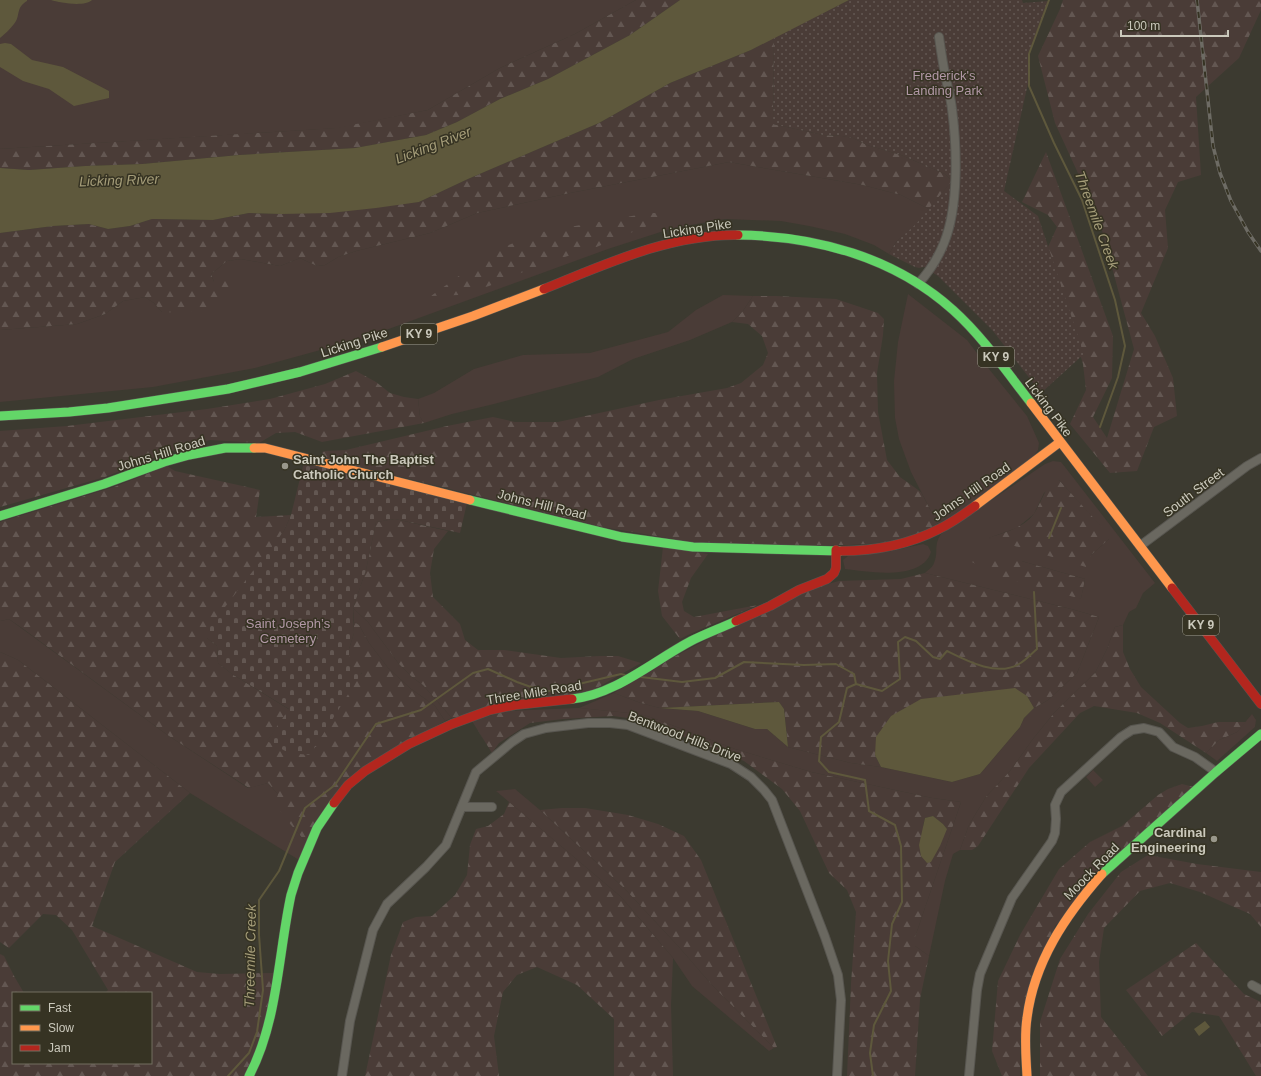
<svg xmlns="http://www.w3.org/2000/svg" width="1261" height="1076" viewBox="0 0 1261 1076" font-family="Arial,sans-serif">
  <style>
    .green { fill: #4a3c37; fill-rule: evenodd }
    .forest { fill: url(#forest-firs); fill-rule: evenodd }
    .cemetery { fill: url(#cemetery-stones) }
    .park { fill: url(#park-dots) }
    .water { fill: #5e583c }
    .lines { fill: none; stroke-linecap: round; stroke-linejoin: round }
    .stream { stroke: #5e583c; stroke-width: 2 }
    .street-casing { stroke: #585650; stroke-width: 10 }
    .fast-casing { stroke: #585650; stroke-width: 10 }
    .slow-casing { stroke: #585650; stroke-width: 10 }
    .jam-casing { stroke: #585650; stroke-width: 10 }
    .street { stroke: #6a6860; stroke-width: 8 }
    .fast { stroke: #63d668; stroke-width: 9 }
    .slow { stroke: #ff974d; stroke-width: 9 }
    .jam { stroke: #b3261e; stroke-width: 9 }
    .rail-casing { stroke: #6d6b64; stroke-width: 3.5 }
    .rail { stroke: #363323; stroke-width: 2; stroke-dasharray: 6; stroke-linecap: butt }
    .poi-dot { fill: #99978b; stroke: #363323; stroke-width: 1.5 }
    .labels { text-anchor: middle; stroke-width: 3; stroke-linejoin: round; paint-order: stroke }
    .shield { fill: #363323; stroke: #9e9c8e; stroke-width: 1 }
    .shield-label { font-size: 12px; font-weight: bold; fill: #cbc9bc }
    .park-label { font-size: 13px; fill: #b298a6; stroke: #363323 }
    .street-label { font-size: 13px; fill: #cbc9bc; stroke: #363323 }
    .poi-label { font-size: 13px; font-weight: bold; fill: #cbc9bc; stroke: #363323; text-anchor: start }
    .water-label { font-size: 14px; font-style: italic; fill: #a59d79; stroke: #363323 }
  </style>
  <defs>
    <pattern id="forest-firs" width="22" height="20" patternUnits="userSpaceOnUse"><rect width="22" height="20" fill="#4a3c37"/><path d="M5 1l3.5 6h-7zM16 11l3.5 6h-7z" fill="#635752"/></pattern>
    <pattern id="cemetery-stones" width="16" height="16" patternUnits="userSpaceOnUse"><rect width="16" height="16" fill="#4a3c37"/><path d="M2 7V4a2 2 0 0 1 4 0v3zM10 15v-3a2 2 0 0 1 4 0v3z" fill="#635752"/></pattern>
    <pattern id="park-dots" width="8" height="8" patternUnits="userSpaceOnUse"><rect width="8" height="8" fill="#4a3c37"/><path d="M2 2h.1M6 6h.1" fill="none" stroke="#635752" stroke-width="1.8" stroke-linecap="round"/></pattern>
  </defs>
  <rect width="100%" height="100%" fill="#3c3a30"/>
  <path class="green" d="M0,0h636l-61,34 -75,34 -72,42 -89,18 -339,21z
    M729,162l134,23 38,10 28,14 -13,16 -20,17 -7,12 -15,-9 -29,-11 -36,-8 -28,-5 -56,-2 -52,9 -65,21 -244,89 -109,30 -102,19 -153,15v-72l77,-6 28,-10 18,-13 22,-4 9,6 8,9 52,-30 -3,-8 16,-13 14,-2 39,7 20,-8 17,8 8,-1 13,-8 18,-6 74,-18 47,-20 93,-20z
    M908,294l59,46 22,29 38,47 12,27 -1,7 -5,7 -69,53 -26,15 -27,-53 -12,-33 -4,-21 -1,-37 4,-39z
    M723,295l30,1 -10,15 -11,11 -42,18 -57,19 -35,18 -104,27 -42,10 -28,9 -4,-6 -2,-18 16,-6 40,-24 49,-14 67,-2 78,-21 28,-22z
    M1053,461l8,1 4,5 90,116 -12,10 -7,15 -7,4 -6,13 -8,2 -8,22 -12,24 -40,39 -22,27 -23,32 -24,26 -17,28 -9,25 -7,4 -8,27 -16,75 -14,-10v-9l46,-135 -29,-4 -121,-26 -76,-23 -85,-32 -11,-3 -60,-6 35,-15 27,10 19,5 38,3 57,18h12l21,18 63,16 30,4 71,15 28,-8 40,-47 4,-9 10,-10 14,-8 29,-27 22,-56 -28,-8 -146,-36c3,-3 8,-6 9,-10 5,-11 -1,-17 7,-29l104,-70zM1059,480l50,56v3l-18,16 -102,-17 28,-10 17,-14 10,-21zM1021,561l64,18 -4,19v1z
    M923,544l5,2 3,6c-9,29 -62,20 -86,17l-2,-9 5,-4 43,-5z
    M353,608l15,14 31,42 13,13 11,8 29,33 -7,3 -10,-15 -24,-17 -23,-21 -19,-25 -10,-18 -5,-3z
    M9,619l160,117 79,52 20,-5 10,11 13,31 15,17 -7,18 -109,-67 -172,-133 -18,-8v-31z
    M1252,714l4,6 -1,7 -38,34 -11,-8 13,-13 18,-8z
    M1093,770l10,10 -8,7 -9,-10z
    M515,789l25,21 84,78 56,60 32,37 62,63 -5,3 -77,-65 -19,-28 -52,-61 -125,-106z"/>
  <path class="forest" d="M636,0h44l-50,35 -82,44 -48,20 -43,23 -31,13 -71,13 -116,7 -97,9 -57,2 -56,4 -29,-2v-19l336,-21 92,-18 72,-42 75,-34z
    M1063,0h198v10l-22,48 -43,39 5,78 -23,7 -13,28 3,38 -27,65 14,23 18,42 4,38 -23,11 -17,44 -27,2 -40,-49 16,-34 -3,-26 -35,-117 9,-20 -9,-12 -26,-13 24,-50 67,184 -1,42 -19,39 14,21 27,-89 -35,-130 -44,-96 -17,-67 22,-47z
    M774,37l-1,87 50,11 19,1 11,2 14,7 34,10 44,19 7,7 -23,28 -28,-14 -38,-10 -134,-23 -159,31 -93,20 -47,20 -74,18 -18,6 -13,8 -8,1 -17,-8 -20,8 -39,-7 -14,2 -16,13 3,8 20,-2c-6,32 -45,33 -72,32l-8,-9 -9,-6 -22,4 -18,13 -28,10 -77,6v-97l53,-7 36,-2 19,5 22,-3 22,-7 61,1 36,-7 32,1 138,-12 49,-23 131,-56 71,-40 81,-33z
    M649,213h14l-11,11 -58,24 -49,15 -56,23 -31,9 -27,1 39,-28 31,-20 40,-16z
    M753,296h23l60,3 42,14 6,6 -1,16 -6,38 1,39 9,48 13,17 21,15 17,33 -22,10 -32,8 -36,2h-45l-112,-3 -88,-15 -278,-69 -3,-6 4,-1 20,-1 101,-24 46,-9 22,5h43l101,-22 68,-12 14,-5 22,-18 5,-12 -6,-17 -14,-12 -16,-2 11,-11z
    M356,371l20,11 14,11 14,4 14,2 2,18 4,6 -102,19 -27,-10 -19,1 -17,10 -49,-3 -47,14 -58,23 -105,30v-76l67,-5 140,-17 63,-10 55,-15z
    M167,466l8,5 85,19 -4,27 35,-2 -7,16 -77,107 10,8 1,17 14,11 58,36 -23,31 95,-68 -13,-8v-16l5,-16v-11l5,3 10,18 19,25 23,21 24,17 10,15 -70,38 -69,83 -15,-17 -16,-21 3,-10 -10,-11 -19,5 -80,-52 -147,-108 -13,-9 -9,2v-99l114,-35z
    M1059,480l50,55v4l-18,16 -5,12 -98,-29c15,-5 39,-11 47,-26 6,-10 10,-21 16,-31z
    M395,519l53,12 -14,18 -4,24 3,24 27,27 5,16 13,10h26l57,8 39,-2h18l23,7 -48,27 -141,28 -29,-33 -11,-8 -13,-13 -31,-42 -15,-14 13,-38 10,-48z
    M663,547l45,7 -17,24 -9,24 2,9 10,6 64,-12c-26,12 -53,21 -78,34l-18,-23 -4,-25z
    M977,557l44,4 64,18 -4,20 -83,-23 -28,-15z
    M925,573l146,36 28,8 -22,56 -29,27 -14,8 -7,-12 -152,59 6,12 -30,-4 -63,-16 -4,-38 -5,-7 -119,6 -19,-5 -27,-10 60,-36 49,-26 94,-44 22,-6 62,-2z
    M1123,625v27l7,17 11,18 39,36 8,5 14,-2 16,-4h28l-9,10 -18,8 -13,13 -46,-30 -23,-10 -43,-7 -14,7 -51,55 -51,78 -6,4h-12l9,-25 17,-28 24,-26 23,-32 22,-27 40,-39 12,-24 8,-22z
    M0,652l18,8 172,133 -75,69 -23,64 105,46 23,2 54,-1 -11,61 -19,42h-244v-122l4,2 10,20 10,17h-11v70h138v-70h-46l3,-3 -36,-60 -16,-15 -13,-1 -34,34 -9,-6z
    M579,708l60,6 11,3 85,32 76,23 121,26 29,4 -46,135v9l14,10 -9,43 -5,77h-68l4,-92 5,-72 -9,-22 -18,-17 -29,-62 -18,-22 -38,-28 -102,-41 -29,-4 -50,3 -33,4 -31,20 -7,10 -20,-32 34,-10zM933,816l10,8 4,5 -24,-3 2,-8z
    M1182,784l12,3 -139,139 -35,114v36h-18l-10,-25 6,-70 22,-46 39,-66 31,-27 32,-16 36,-31 10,-6z
    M509,802l112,95 52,61 -2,47 2,71h-59v-57l-37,-34 -40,-18 -20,8 -14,17 -9,44 5,40h-134l26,-121 12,-33 13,-5 16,-1 23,-21 12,-20 3,-30 6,-16 12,-3 16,-12z
    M562,808h23l43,7 30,9 26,12 17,24 76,187 -3,1 -62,-63 -32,-37 -56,-60 -84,-78z
    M1148,855l49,9 64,8v55l-11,-13 -50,-22 -30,-9 -30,8 -36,37 -5,34 2,55 47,59h-108v-54l20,-63 28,-45 33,-42z
    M1196,943l48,51 17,8v74h-5l-37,-60 -27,-4 -30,24 -36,-46z"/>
  <path class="cemetery" d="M304,462l163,41 -7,30 -65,-14 -19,3 -10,48 -13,38 1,25 -5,16v16l13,7 -52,83 -21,-2 -22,-12 22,-32 -57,-35 -14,-11 -1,-17 -10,-8 1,-9 76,-98 7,-16z"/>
  <path class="park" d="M849,0h173l1,3 26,-2 -20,53v25l-25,112 34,25 46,138 -43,39 -48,-62 -55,-55 -14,-9 -5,1 -4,-1 -26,-13 7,-12 20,-18 36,-43 -7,-7 -44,-19 -34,-10 -14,-7 -11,-2 -19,-1 -50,-11 1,-87z"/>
  <path class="water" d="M0,0h27v1c-12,7 -6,15 -13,23 -4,5 -9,10 -14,14z
    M51,0h41c-7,7 -32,3 -41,0z
    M680,0h169l-98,50 -81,33 -71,40 -131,56 -49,23 -43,6 -46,5 -49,1 -32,-1 -36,7 -61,-1 -22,7 -22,3 -19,-5 -36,2 -53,7v-65l29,2 56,-4 57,-2 97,-9 116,-7 71,-13 31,-13 43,-23 48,-20 82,-44z
    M5,43l6,1 21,16 31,7 46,24v7l-35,8 -25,-17 -26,-8 -23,-14v-23z
    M1015,688l12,8 7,12 -10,10 -4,9 -40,47 -28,8 -71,-15 -6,-12 1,-18 15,-21 30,-17z
    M779,702l5,7 4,38 -21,-18h-12l-57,-18 -38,-3z
    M933,816l10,8 4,5 -7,17 -9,16 -4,1 -6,-7 -2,-11 6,-27z
    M1205,1021l5,6 -11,9 -5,-7z"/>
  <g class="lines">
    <path class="stream" d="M1049,0l-20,54v32l25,57 28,57 33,100 10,46 -7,31 -18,50
      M1049,538l12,-30
      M641,677l41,5 33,-4 29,-16 60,3 32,-1 18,10 2,10 26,7 18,-12 -2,-37 7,-5 11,4 17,16 7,2 7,-8c20,10 50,26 72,13 7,-4 12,-10 18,-15l-3,-57
      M856,684l-9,4 -8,34 -18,15 -2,24 10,11 36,8 4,31 26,14 6,21 1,56 -10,22 -4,37 3,30 -17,34 -4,28 3,23
      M228,1076l21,-23 8,-21 6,-42 -4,-55v-35l20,-29 26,-63 30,-23 41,-61 45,-14 52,-37 15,-4 29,13 28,10 76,-18 4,1"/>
    <defs>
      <path id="street" d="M918,284c11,-12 20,-26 26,-41 15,-37 13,-95 8,-134 -1,-10 -4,-20 -6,-30 -3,-14 -5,-28 -7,-42
        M1140,546l107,-80 14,-8
        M462,807h30
        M1252,985l9,5
        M342,1076l8,-55 23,-91 14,-26 39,-37 20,-22 30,-73 36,-30 12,-8 22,-6 42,-5h22l18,2 103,39 20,13 13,13 8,10 53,137 13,38 3,25 -4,76
        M969,1076l8,-86 3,-16 32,-76 40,-57 3,-8 1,-14 -1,-14 6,-13 60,-55 11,-7 12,-2 15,4 14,15 22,10 21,15"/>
      <path id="fast" d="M738,235c78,1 156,22 215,75 30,27 53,61 78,93
        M0,416l69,-4 39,-4 120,-19 72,-17 82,-25
        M470,500l152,37 71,10 147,4
        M0,516l104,-32 60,-22 25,-7 36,-7h29
        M572,699c43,-4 81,-38 119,-58 14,-7 30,-13 45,-20
        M1102,874l114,-102 45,-38
        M249,1076c29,-55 29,-121 42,-181l7,-22 19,-45 17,-25"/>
      <path id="slow" d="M382,347l91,-31 71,-27
        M1031,403l141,185
        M254,448h11l205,52
        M975,506l85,-64
        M1027,1076c-1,-19 -3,-39 0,-58 7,-56 38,-102 75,-144"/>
      <path id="jam" d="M544,289c62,-25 126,-55 194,-54
        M840,551c35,0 68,-6 99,-22 13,-6 25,-15 36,-23
        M1172,588l89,116
        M736,621l34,-15 29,-16 28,-11 7,-6 2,-5v-18
        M334,803l14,-18 17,-14 44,-27 43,-20 38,-14 25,-5 57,-6"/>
    </defs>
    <use href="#street" class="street-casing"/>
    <use href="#fast" class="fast-casing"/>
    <use href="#slow" class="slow-casing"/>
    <use href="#jam" class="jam-casing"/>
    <use href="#street" class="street"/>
    <use href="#fast" class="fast"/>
    <use href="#slow" class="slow"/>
    <use href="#jam" class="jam"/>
    <defs>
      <path id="rail" d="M1197,0l16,146 7,27 11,28 17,31 13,19"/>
    </defs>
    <use href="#rail" class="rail-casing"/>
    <use href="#rail" class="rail"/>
  </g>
  <g class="poi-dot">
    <circle cx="285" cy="466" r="4"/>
    <circle cx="1214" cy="839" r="4"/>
  </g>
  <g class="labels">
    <g class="shield">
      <rect x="401" y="324" width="36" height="20" rx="3"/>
      <rect x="978" y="347" width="36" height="20" rx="3"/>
      <rect x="1183" y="615" width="36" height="20" rx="3"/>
    </g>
    <g class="shield-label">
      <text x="419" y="338">KY 9</text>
      <text x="996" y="361">KY 9</text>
      <text x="1201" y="629">KY 9</text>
    </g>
    <g class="park-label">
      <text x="944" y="80">Frederick's<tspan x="944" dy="15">Landing Park</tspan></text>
      <text x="288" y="628">Saint Joseph’s<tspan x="288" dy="15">Cemetery</tspan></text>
    </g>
    <g class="street-label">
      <text transform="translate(697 228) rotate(-9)" y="5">Licking Pike</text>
      <text transform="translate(354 342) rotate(-18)" y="5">Licking Pike</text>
      <text transform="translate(1049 407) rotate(53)" y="5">Licking Pike</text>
      <text transform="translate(161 453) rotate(-17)" y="5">Johns Hill Road</text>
      <text transform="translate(971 491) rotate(-35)" y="5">Johns Hill Road</text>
      <text transform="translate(1193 492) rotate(-37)" y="5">South Street</text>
      <text transform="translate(542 504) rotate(14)" y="5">Johns Hill Road</text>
      <text transform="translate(534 692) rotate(-9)" y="5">Three Mile Road</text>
      <text transform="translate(685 736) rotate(21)" y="5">Bentwood Hills Drive</text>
      <text transform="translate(1091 871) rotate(-46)" y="5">Moock Road</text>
    </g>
    <g class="poi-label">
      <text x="293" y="464">Saint John The Baptist<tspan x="293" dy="15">Catholic Church</tspan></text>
      <text x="1206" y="837" text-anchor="end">Cardinal<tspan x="1206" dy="15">Engineering</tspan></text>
    </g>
    <g class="water-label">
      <text transform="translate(433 145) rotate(-21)" y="5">Licking River</text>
      <text transform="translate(119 180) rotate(-2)" y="5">Licking River</text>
      <text transform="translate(1097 220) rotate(70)" y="5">Threemile Creek</text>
      <text transform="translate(250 956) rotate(-89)" y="5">Threemile Creek</text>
    </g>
  </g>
  <rect x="12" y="992" width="140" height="72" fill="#363323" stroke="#726f60"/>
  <rect x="20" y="1005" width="20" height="6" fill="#63d668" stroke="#726f60"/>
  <text x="48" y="1012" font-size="12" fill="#cbc9bc">Fast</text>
  <rect x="20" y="1025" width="20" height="6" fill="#ff974d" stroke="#726f60"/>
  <text x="48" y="1032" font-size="12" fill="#cbc9bc">Slow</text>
  <rect x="20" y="1045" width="20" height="6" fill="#b3261e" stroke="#726f60"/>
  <text x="48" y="1052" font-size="12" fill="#cbc9bc">Jam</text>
  <path d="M1121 30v6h107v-6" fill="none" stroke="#cbc9bc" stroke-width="2"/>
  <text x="1127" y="30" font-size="12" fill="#cbc9bc" stroke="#363323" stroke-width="3" paint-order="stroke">100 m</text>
</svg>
